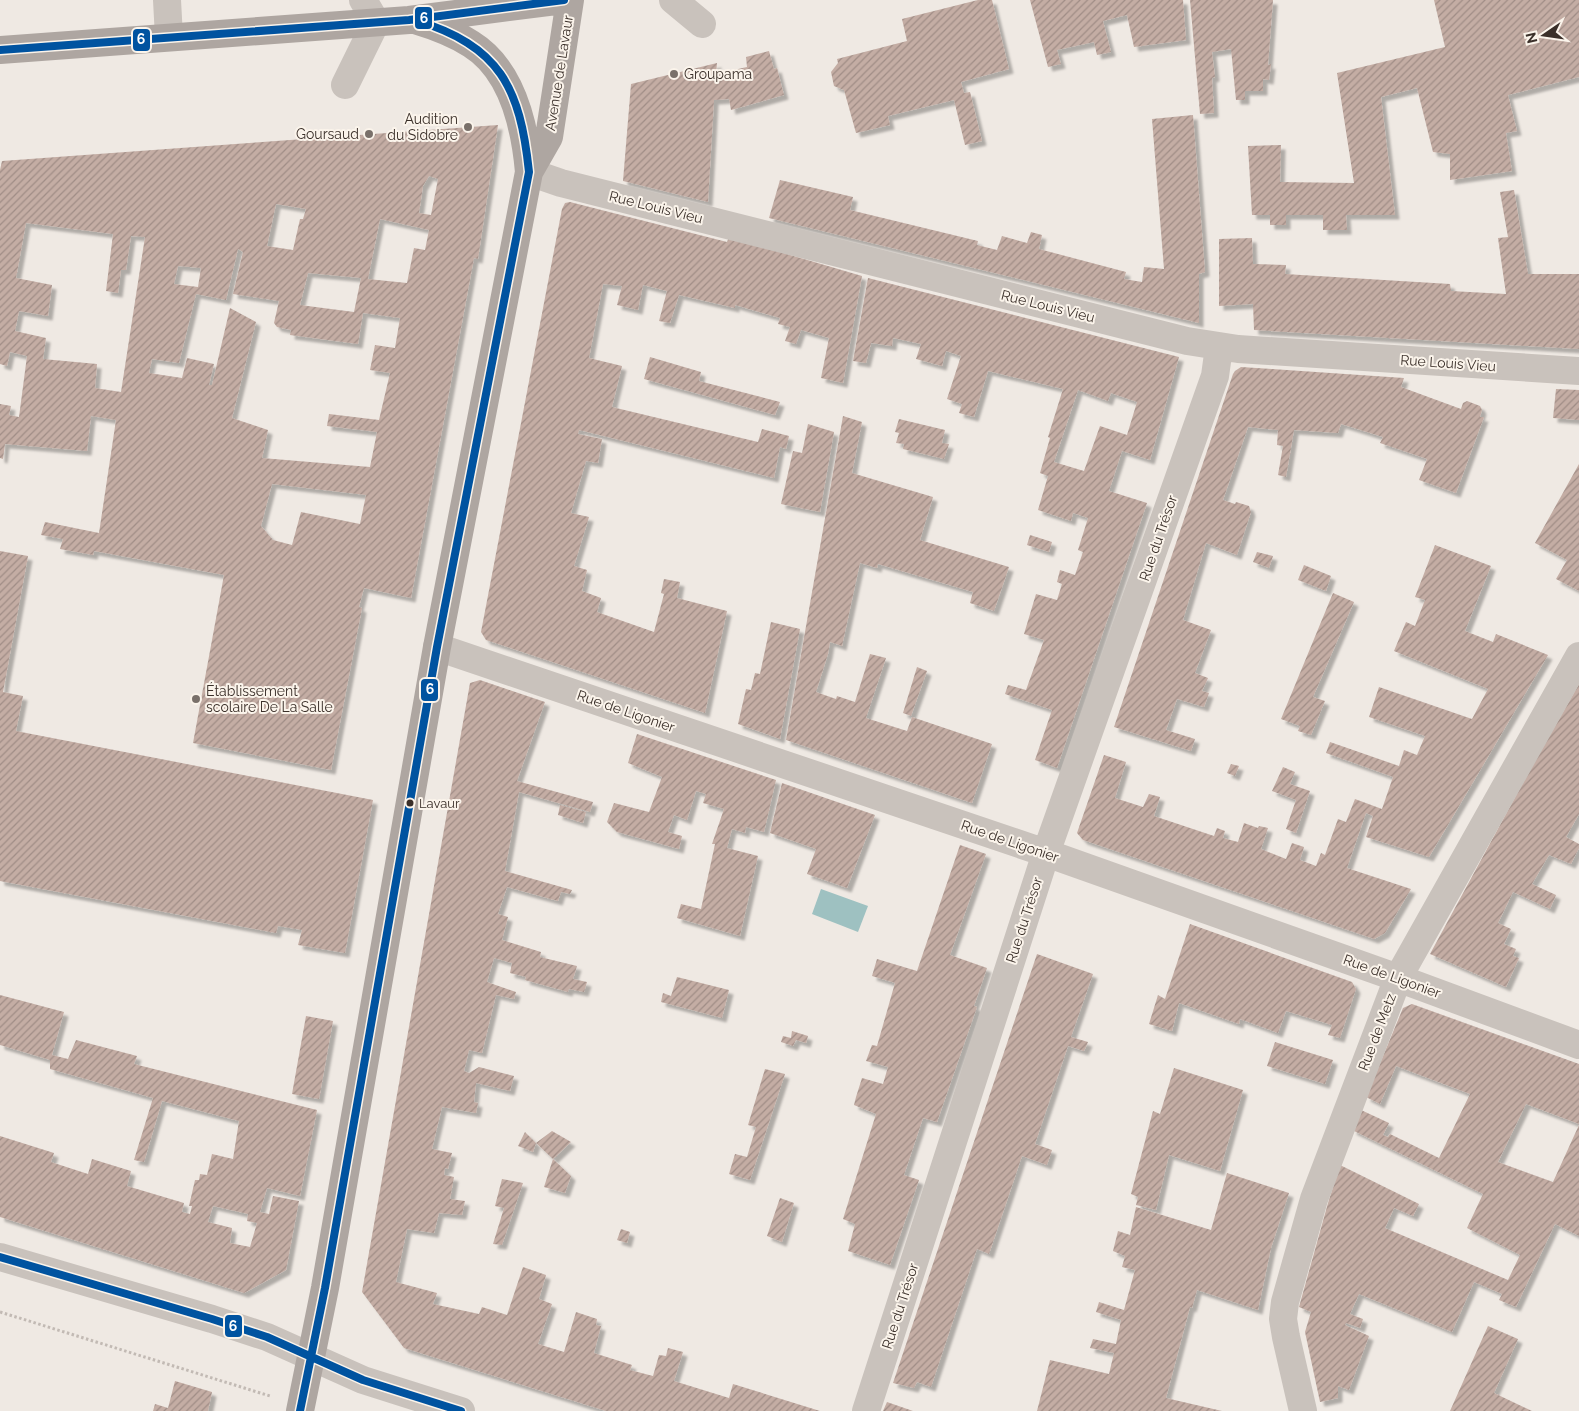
<svg xmlns="http://www.w3.org/2000/svg" width="1579" height="1411" viewBox="0 0 1579 1411" font-family="Raleway,sans-serif">
  <style>
    .water { fill: #9ec1c1 }
    .building { fill: url(#building-hatch); fill-rule: evenodd; filter: url(#shadow) }
    .lines { fill: none; stroke-linecap: round; stroke-linejoin: round }
    .path { stroke: #c2bab4; stroke-width: 3; stroke-dasharray: 2.5 2.5; stroke-linecap: butt }
    .minor { stroke: #c9c2bc; stroke-width: 28 }
    .major { stroke: #aea6a1; stroke-width: 28 }
    .bus-1-casing { stroke: #fbf4eb; stroke-width: 11 }
    .bus-1 { stroke: #0053a0; stroke-width: 8 }
    .poi-dot { fill: #79706a; stroke: #fbf4eb; stroke-width: 2 }
    .bus-dot { fill: #3a2f29; stroke: #fbf4eb; stroke-width: 2 }
    .labels { text-anchor: middle; stroke-width: 4; stroke-linejoin: round; paint-order: stroke }
    .bus-label { font-size: 13px; fill: #3a2f29; stroke: #fbf4eb; text-anchor: start }
    .street-label { font-size: 14px; fill: #3a2f29; stroke: #fbf4eb }
    .poi-label { font-size: 14px; fill: #3a2f29; stroke: #fbf4eb; text-anchor: start }
    .line-badge { stroke: #fbf4eb; stroke-width: 2 }
    .badge-label { font-size: 14px; text-anchor: middle; font-weight: bold; fill: #fff }
  </style>
  <defs>
    <pattern id="building-hatch" width="6" height="6" patternUnits="userSpaceOnUse" patternTransform="scale(1.25)"><rect width="6" height="6" fill="#c4ada4"/><path d="M-1 1l2-2M0 6l6-6M5 7l2-2" fill="none" stroke="#a08d86"/></pattern>
    <filter id="shadow"><feDropShadow dx="4.5" dy="4.5" stdDeviation="1" flood-color="#0004"/></filter>
  </defs>
  <rect width="100%" height="100%" fill="#efe9e3"/>
  <path class="water" d="M821,889l47,17 -10,26 -46,-18z"/>
  <path class="building" d="M978,0h14l17,69 -48,13 3,11 6,-1 12,49 -17,4 -11,-45 -66,16 2,9 -34,8 -12,-43 -10,-4 -3,-14 7,-9 -1,-4 70,-18 -5,-22z
    M1030,0h153l3,40 -52,7 -7,-32 -24,6 8,31 -14,3 -3,-13 -37,8 4,14 -13,3z
    M1190,0h83l-5,65 3,-1 -2,16 -6,-1v12h-18v9h-9l-5,-51 -19,3 3,25 -3,1 2,35 -14,1z
    M1434,0h145v77l-71,18 9,36 -11,2 6,38 -62,9v-26l-17,-2 -16,-64 -36,9 14,118h-49l1,15h-24v-15h-37v10h-16v-10h-18l-4,-69 33,-1 -1,37 74,1 -17,-110 108,-26z
    M769,51l5,18 3,-1 7,27 -53,15 -2,-11 -15,1 -6,102 -85,-21 8,-97 86,-21 -1,11 31,-7 -1,-10z
    M1193,115l12,157 -6,2v49l-430,-105 11,-38 73,17 -3,13 128,31 -1,4 20,5 5,-14 25,7 4,-11 11,3 -3,14 87,23 -2,7 18,3 2,-15 20,2 -12,-150z
    M498,125l-20,134 -4,-1 -63,340 -47,-10 -5,19 3,1 -31,162 -138,-27 31,-168 -130,-24 -1,4 -33,-6 3,-10 -22,-4 4,-13 54,11 17,-113 -25,-4 -4,35 -82,-7 -2,15 -3,-1v-54l11,2 -2,9 10,2 8,-61 -17,-4 -3,14 -7,-2v-194l2,-9zM429,176l9,3 -7,36 -12,-2 4,-27zM276,204l30,5 -3,10h-3l-7,31 -26,-4zM380,219l49,11 -4,20 -11,-2 -7,35 -39,-4zM26,223l87,11 -7,57 12,2 3,-23h5l5,-34 14,1 -24,155 -26,-4 2,-24 -54,-5 3,-21 -31,-7 4,-20 29,5 4,-31 -36,-7zM238,249l5,3 -10,42 46,7 -5,22 3,4 14,3 -1,5 68,9 5,-31 37,5 -5,30 -20,-3 -5,25 20,3 -11,47 -50,-6 -2,12 50,6 -7,35 -108,-9 6,-28 -36,-12 24,-96 -26,-14 -18,77h-3l5,-21 -27,-6 -5,20 -33,-5 3,-14 27,4 17,-69 30,6zM178,266l23,2 -3,19 -24,-3zM308,273l53,5 -7,34 -54,-7zM272,484l94,11 -6,29 -59,-12 -9,33 -19,-5 -12,-14z
    M1514,190l14,84h51v75l-325,-19 -1,-26 -34,2v-67l33,-1 1,26 33,1 -1,9 165,10 1,7 55,3 -8,-56 10,-1 -8,-45z
    M570,202l157,40 2,-5 133,39 -19,107 -22,-5 8,-40 -28,-8 -5,14 -11,-3 5,-14 -12,-3 2,-6 -45,-13v3l-56,-13 -9,28 -11,-2 8,-30 -24,-6 -5,25 -21,-5 5,-19 -19,-2 -14,74 33,8 -10,41 146,35 4,-13 27,7 -3,13 -6,-2 -6,31 -195,-48 -1,4 24,5 -4,24 -12,-2 -15,52 18,4 -15,49 13,4 -5,21 19,7 -4,14 57,20 10,-38 -3,-1 3,-14 16,3 -3,16 50,13 -22,102 -219,-73 -5,-8 81,-423 3,-6z
    M868,278l311,79 -29,103 -28,-9 -13,40 38,12 -90,265 -22,-8 17,-50 -47,-16 3,-9 18,5 18,-50 -20,-6 12,-40 21,6 5,-16 -5,-2 3,-12 15,5 8,-23 -5,-2 10,-32 -15,-5 -2,8 -33,-11 10,-34 -8,-3 10,-35 -2,-1 15,-48 -75,-18 -14,46 -15,-4 3,-9 -15,-5 14,-43 -15,-5 -4,15 -26,-7 5,-15 -28,-6 -1,8 -21,-3 -5,20 -13,-2zM1078,390l30,11 3,-8 26,9 -10,33 -27,-9 -16,45 -30,-9z
    M650,357l51,15 -2,9 81,21 -5,13 -131,-36z
    M1241,367l163,11 -3,9 60,22 2,-6 4,-2 13,5 2,4 -2,7h4l-28,76 -37,-13 8,-21 -47,-16 3,-6 -42,-13 -3,9 -44,-3 -8,47 -8,-2 5,-29 -6,-1 1,-15 -30,-3 -25,73 12,4 1,-2 13,4 2,6 -14,43 -31,-12 -23,77 28,10 -16,43 13,5 -6,13 7,2 -5,14 -27,-8 -11,31 29,9 -4,12 -77,-24 119,-353 2,-3z
    M1556,389l23,1v30l-26,-2z
    M843,416l19,6 -10,51 81,24 -13,43 89,27 -15,44 -24,-8 3,-11 -95,-28 -1,4 -17,-5 -18,83 -12,-4 -2,12 -12,38 20,7 1,-3 18,6 15,-48 16,4 -20,60 41,13 5,-14 80,27 -20,59 -186,-63z
    M899,419l46,11 -3,13 7,1 -5,15 -41,-10 1,-5 -8,-1 3,-10 -4,-1z
    M808,424l26,8 -14,80 -39,-8 12,-53 9,2z
    M1579,464v127l-23,-12 11,-19 -32,-17z
    M1030,535l22,7 -3,10 -22,-7z
    M1435,545l56,21 -26,65 28,11 3,-8 52,21 -119,202 -63,-20 7,-21 -7,-3 -19,55 64,21 -26,44 -11,6 -291,-99 -6,-7 27,-78 22,7 -11,36 28,9 6,-13 11,3 -6,19 60,20 3,-8 8,3 -2,7 15,4 6,-19 14,5 1,-2 9,2 -7,21 25,10 6,-16 12,4 -4,13 16,6 5,-13 4,2 13,-36 8,3 9,-23 27,10 11,-32 -67,-24 4,-11 69,24 5,-16 13,5 8,-19 -56,-19 10,-30 93,32 16,-30 -94,-38 12,-29 9,4 10,-26 -10,-3z
    M0,551l28,5 -25,136 20,4 -7,35 357,69 -28,153 -47,-8 4,-15 -24,-4 -2,7 -276,-52z
    M1257,552l16,4 -4,12 -16,-6z
    M1304,565l27,11 -5,15 -28,-11z
    M1333,593l21,9 -41,95 12,4 -14,34 -13,-4 2,-5 -19,-7z
    M771,622l29,7 -20,110 -42,-15 8,-35 5,1 4,-17 5,1z
    M917,667l10,4 -16,45 -8,-3z
    M480,680l65,22 -28,79 76,21 -3,10 -71,-20 -14,79 67,19 -2,4 -9,-2 -3,9 -51,-14 -9,27 10,3 -6,23 39,12 -1,5 37,9 -4,13 14,3 -3,10 -15,-3 -1,3 -43,-12 1,-3 -16,-4 2,-10 -18,-5 -7,24 29,10 -2,7 -18,-4 -14,58 -13,-3 -5,21 5,2 10,-6 35,9 -4,15 -34,-8 -2,19 4,1 -2,10 -34,-6 -10,42 20,4 -4,16 -3,-1 -1,7 10,2 -4,22 15,2 -3,14 -23,-2 -5,20 -27,-4 -11,53 41,11 -4,11 46,10 3,-7 25,8 16,-48 23,8 -7,24 13,5 -14,40 26,8 12,-40 21,7 -1,6 5,1 -7,27 38,12 -2,5 23,6 6,-21 7,1 2,-8 15,4 -9,29 55,17 4,-14 87,27h-214l-202,-63 -42,-56 108,-609z
    M1579,684v130l-13,23 13,7v4l-8,16 -22,-9 -17,29 24,11 -6,14 -37,-17 -15,31 13,6 -7,15 12,5 -3,7 6,2 -13,29 -76,-33 103,-190z
    M637,734l139,46 -12,52 -18,-5 -1,6 -13,-4 -5,19 31,8 -18,80 -63,-18 4,-14 20,5 14,-65h-3l12,-35 -21,-6 3,-9 -10,-3 -9,29 -13,-5 -6,17 14,4 -3,13 -62,-17 -10,-10 7,-19 35,9 13,-35 -34,-14z
    M1231,764l8,2 -4,10 -8,-3z
    M1283,767l12,5 -5,12 20,7 -14,42 -10,-4 10,-29 -24,-9z
    M782,783l93,32 -28,73 -40,-14 9,-25 -46,-16z
    M560,805l26,7 -3,11 -25,-8z
    M960,845l26,9 -36,101 37,13 -13,38 3,1 -40,115 -14,-4 -19,57 15,5 -29,85 -42,-14 7,-27 -12,-5 33,-105 -22,-9 2,-8 6,-19 21,6 5,-17 -22,-6 6,-16 5,1 18,-63 -23,-7 5,-17 40,12z
    M1190,924l162,58 4,7 -16,49 -12,-3 4,-10 -46,-14 -8,22 -38,-14 -1,5 -60,-21 -7,28 -23,-7 9,-29 7,4z
    M1037,954l56,20 -22,63 17,5 -4,9 -16,-5 -33,98 17,6 -5,15 -25,-9 -33,98 -12,-5 -46,138 -14,-5 -3,6 -21,-5z
    M677,977l52,13 -7,28 -61,-16 2,-9 8,3z
    M0,995l64,17 -12,43 16,4 8,-19 61,16 -3,8 183,46 -17,86 -33,-8 -7,24 9,2 4,-18 26,5 -13,69 -42,23 -244,-76v-81l54,17 -3,9 37,12 4,-15 39,12 -4,15 57,17 -2,9 8,2 2,-8h-3l6,-26h4l1,-6 7,1 5,-21 21,5 6,-38 -77,-20 -18,61 -10,-2 19,-62 -103,-29v-9l-50,-15zM213,1206l35,8 -1,7 10,2 -7,24 -20,-4 2,-15 -24,-6z
    M1412,1004l167,60v60l-53,-20 -28,58 55,20 26,-57v111l-24,-12 -39,83 -17,-7 3,-6 -28,-12 -22,50 -93,-38 -9,20 13,5 -3,9 -14,-5 -1,2 24,11 -20,54 -11,-4v12l-18,4 -15,-70 6,-20 -12,-5 29,-104 12,-38 79,39 -6,12 -19,-8 -9,20 123,52 12,-25 -53,-27 16,-34 -131,-64 9,-20 28,13 -6,12 5,2 2,-3 49,24 31,-64 -74,-28 -16,38 -14,-7 37,-89z
    M306,1016l27,5 -14,78 -27,-5z
    M792,1031l16,5 -2,7 -10,-3 -3,6 -12,-4 2,-6 8,2z
    M1275,1042l58,18 -8,24 -58,-18z
    M1174,1068l69,22 -23,81 -51,-16 -13,55 -20,-5 2,-8 -7,-3 22,-83 7,3z
    M765,1069l20,5 -35,106 -21,-6 6,-20 12,3 9,-30 -8,-2z
    M552,1131l19,11 -18,17 18,17 -6,17 -21,-6 9,-28 -17,-16z
    M525,1132l11,11 -3,9 -15,-6z
    M1227,1173l62,20 -18,55 -13,62 -61,-20 -5,18 -2,-1 -24,91 56,13h-185l13,-51 59,14 5,-21 -24,-5 3,-9 23,5 5,-24 -25,-8 3,-10 25,8 11,-40 -13,-3 3,-11 -12,-5 5,-20 12,4 6,-28 75,23z
    M502,1179l21,4 -21,62 -9,-1 11,-36 -9,-2z
    M780,1198l14,5 -12,39 -15,-6z
    M621,1229l9,3 -3,11 -10,-3z
    M1488,1326l30,13 -24,54 38,18h-82z
    M175,1381l37,11 -4,19h-55l2,-7 13,4z
    M887,1402l26,9h-30z"/>
  <g class="lines">
    <path class="path" d="M0,1312l270,84"/>
    <path class="minor" d="M167,0l2,37
      M673,0l29,24
      M345,85l31,-63 -13,-22
      M529,172l32,11 626,158 51,8 341,22
      M437,647l609,206 338,120 195,72
      M0,1257l212,62 55,18 96,43 98,31
      M866,1411l180,-558 169,-477 4,-29
      M1303,1411l-17,-74 -3,-18 2,-17 29,-103 84,-221 181,-322"/>
    <path class="major" d="M0,50l409,-30 155,-20
      M529,172l20,-35 21,-137
      M300,1411l25,-123 112,-641 92,-475c-4,-45 -16,-102 -58,-128 -17,-11 -36,-18 -56,-24"/>
    <defs>
      <path id="bus-1" d="M0,50l409,-30 155,-20
        M0,1257l212,62 55,18 96,43 98,31
        M300,1411l25,-123 112,-641 92,-475c-9,-85 -29,-126 -114,-152"/>
    </defs>
    <use href="#bus-1" class="bus-1-casing"/>
    <use href="#bus-1" class="bus-1"/>
  </g>
  <g class="poi-dot">
    <circle cx="674" cy="74" r="5"/>
    <circle cx="468" cy="127" r="5"/>
    <circle cx="369" cy="134" r="5"/>
    <circle cx="196" cy="699" r="5"/>
  </g>
  <circle class="bus-dot" cx="410" cy="803" r="4.5"/>
  <g class="labels">
    <g class="bus-label">
      <text x="419" y="808">Lavaur</text>
    </g>
    <g class="street-label">
      <text transform="translate(559 73) rotate(-81)" y="5">Avenue de Lavaur</text>
      <text transform="translate(656 207) rotate(14)" y="5">Rue Louis Vieu</text>
      <text transform="translate(1048 306) rotate(14)" y="5">Rue Louis Vieu</text>
      <text transform="translate(1448 363) rotate(4)" y="5">Rue Louis Vieu</text>
      <text transform="translate(1158 538) rotate(-71)" y="5">Rue du Trésor</text>
      <text transform="translate(626 711) rotate(19)" y="5">Rue de Ligonier</text>
      <text transform="translate(1010 841) rotate(19)" y="5">Rue de Ligonier</text>
      <text transform="translate(1024 920) rotate(-72)" y="5">Rue du Trésor</text>
      <text transform="translate(1392 976) rotate(20)" y="5">Rue de Ligonier</text>
      <text transform="translate(1377 1032) rotate(-69)" y="5">Rue de Metz</text>
      <text transform="translate(900 1306) rotate(-72)" y="5">Rue du Trésor</text>
    </g>
    <g class="poi-label">
      <text x="684" y="79">Groupama</text>
      <text x="458" y="124" text-anchor="end">Audition<tspan x="458" dy="16">du Sidobre</tspan></text>
      <text x="359" y="139" text-anchor="end">Goursaud</text>
      <text x="206" y="696">Établissement<tspan x="206" dy="16">scolaire De La Salle</tspan></text>
    </g>
  </g>
  <g class="line-badge">
    <rect x="414" y="6" width="19" height="24" rx="5" fill="#0053a0"/>
    <rect x="132" y="28" width="19" height="24" rx="5" fill="#0053a0"/>
    <rect x="420" y="678" width="19" height="24" rx="5" fill="#0053a0"/>
    <rect x="224" y="1314" width="19" height="24" rx="5" fill="#0053a0"/>
  </g>
  <g class="badge-label">
    <text x="424" y="23">6</text>
    <text x="141" y="44">6</text>
    <text x="430" y="694">6</text>
    <text x="233" y="1331">6</text>
  </g>
  <g transform="translate(1544 35) rotate(257)" stroke="#fbf4eb" stroke-width="4" paint-order="stroke">
  <path d="M0-4L9 19L0 12L-9 19Z" fill="#3a2f29"/>
  <text y="-8" font-size="14" font-weight="bold" text-anchor="middle" fill="#3a2f29">N</text>
  </g>
</svg>
